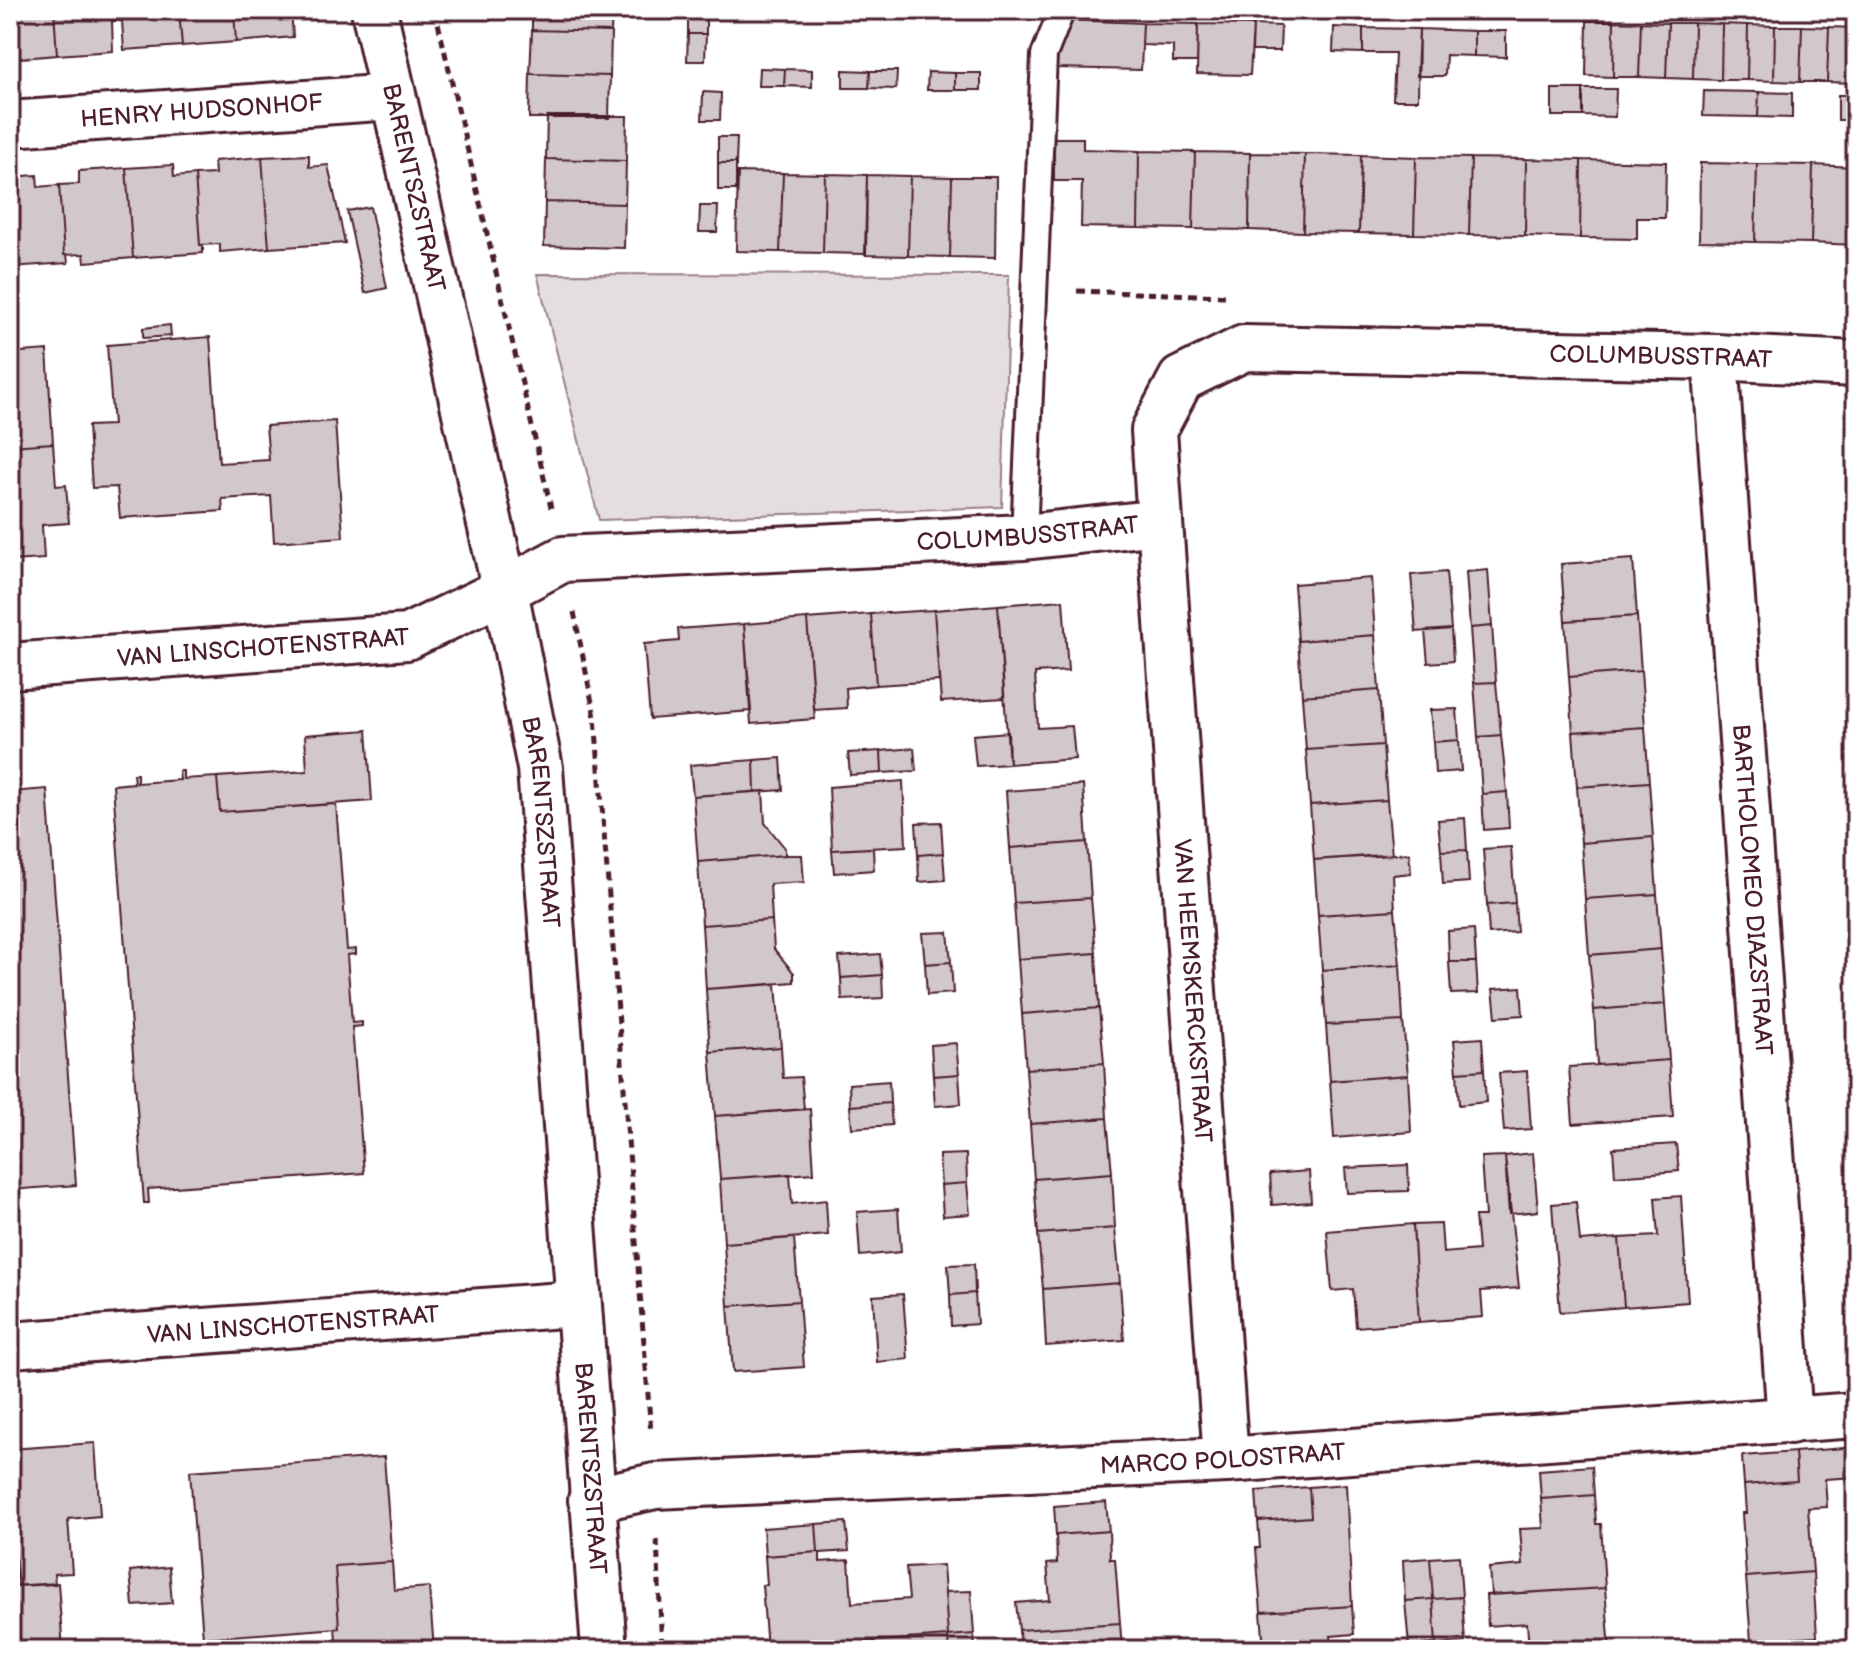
<svg xmlns="http://www.w3.org/2000/svg" width="1866" height="1660" viewBox="0 0 1866 1660" font-family="'Balsamiq Sans',sans-serif">
  <style>
    .green { fill: #e5dee0; stroke: #987e86; stroke-width: 2 }
    .building { fill: #d2c7cb; stroke: #4a1f2b; stroke-width: 2 }
    .lines { fill: none; stroke-linecap: round; stroke-linejoin: round }
    .service-casing { stroke: #4a1f2b; stroke-width: 30 }
    .minor-casing { stroke: #4a1f2b; stroke-width: 50 }
    .path { stroke: #4a1f2b; stroke-width: 5; stroke-dasharray: 8 6; stroke-linecap: butt }
    .service { stroke: #fff; stroke-width: 24 }
    .minor { stroke: #fff; stroke-width: 44 }
    .labels { text-anchor: middle; stroke-width: 8; stroke-linejoin: round; paint-order: stroke }
    .street-label { font-size: 24px; fill: #4a1f2b; stroke: #fff }
  </style>
  <rect width="100%" height="100%" fill="#fff"/>
  <filter id="ink" filterUnits="userSpaceOnUse"><feTurbulence type="fractalNoise" baseFrequency=".0125" numOctaves="2"/><feDisplacementMap in="SourceGraphic" scale="16" xChannelSelector="R" yChannelSelector="G"/><feConvolveMatrix kernelMatrix="1 2 1 2 8 2 1 2 1" color-interpolation-filters="sRGB"/></filter>
  <g filter="url(#ink)">
    <path class="green" d="M537,274l472,1 -7,232 -403,13z"/>
    <path class="building" d="M10,10h44l3,45 -47,4z
      M54,10h63v11h-5l1,30 -56,4z
      M117,10h62l3,36 -58,4 -2,-29h-5z
      M179,10h55l2,32 -54,4z
      M234,10h57l2,27 -57,5z
      M532,10h80l-1,22 -79,-2z
      M688,10h18v24h-18z
      M1070,20l73,3 -2,47 -85,-2v-34z
      M1587,21h27l-1,56 -27,-1z
      M1614,21l27,1 -2,55h-26z
      M1641,22l27,1 -2,55 -27,-1z
      M1143,23l55,1 -1,38h-24v-16l-31,-1z
      M1668,23h26l-1,56 -27,-1z
      M1694,23l28,1 -1,56 -28,-1z
      M1198,24l55,1 -3,50 -53,-1z
      M1722,24l26,1 -1,55h-26z
      M1253,25l28,1 -1,25h-28z
      M1748,25l27,1 -1,55 -27,-1z
      M1775,26h27l-2,56 -26,-1z
      M1802,26l27,1 -2,55h-27z
      M1334,27l29,1v25l-30,-1z
      M1829,27l26,1 -1,55 -27,-1z
      M1363,28l56,1 -1,71h-25l2,-47h-32z
      M1419,29l55,2v25l-28,-1 -1,21h-28z
      M532,30l79,2 -1,44 -80,-2z
      M1474,31h32v26l-32,-1z
      M688,34h18l-1,27h-18z
      M759,68l26,1 -1,17h-26z
      M785,69l27,1v17l-28,-1z
      M843,70l27,1 -1,17h-26z
      M870,71h27l-1,18 -27,-1z
      M928,72l27,1v17h-28z
      M955,73h26v17h-26z
      M530,74l80,2 -1,42h-80z
      M1552,89h31v27h-31z
      M1583,89h33l-1,28 -32,-1z
      M1704,91l55,1 -1,25 -55,-1z
      M703,92l18,1 -1,27h-18z
      M1759,92l33,1v25l-34,-1z
      M1838,95h18v25h-18z
      M547,116h80l-1,45 -80,-2z
      M718,137h19l-1,26h-18z
      M1054,138h29v11l56,2 -1,77 -57,-1 1,-46h-28z
      M1139,151l56,1 -2,77 -55,-1z
      M1195,152l55,1 -1,77 -56,-1z
      M1250,153l55,1 -2,78 -54,-2z
      M1305,154l56,1 -2,78 -56,-1z
      M309,155v12l19,-2 17,78 -76,5 -7,-91z
      M1361,155l55,2 -2,77 -55,-1z
      M262,157l7,91 -49,4v-8l-20,1 -5,-70 20,-1 -1,-13z
      M1416,157l55,1 -2,77 -55,-1z
      M1471,158l55,1 -1,77 -56,-1z
      M546,159l80,2 -1,43 -80,-2z
      M1526,159l55,1 -1,78 -55,-2z
      M1581,160l85,2 -1,56h-28v21l-57,-1z
      M718,163h18v27h-18z
      M1700,163l57,1 -2,78 -56,-1z
      M1757,164l56,1 -2,78 -56,-1z
      M173,165l1,12 21,-2 5,70h3v8l-70,5 -7,-90z
      M1813,165l43,2v78l-45,-2z
      M126,168l7,90 -48,4 -1,-8 -20,1 -5,-70 20,-1v-13z
      M738,172l45,1 -3,79 -44,-1z
      M783,173l42,1 -2,79 -43,-1z
      M825,174l42,1 -2,79 -42,-1z
      M37,175l1,12 21,-2 5,70h3l1,8 -58,4v-90z
      M867,175l43,1 -2,80 -42,-1z
      M910,176l42,1 -2,80 -42,-1z
      M952,177h44l-1,81 -45,-1z
      M545,202l80,2 -1,44 -80,-2z
      M700,206h18l-1,26h-18z
      M370,207l17,81 -22,5 -18,-82z
      M170,325l1,11 -28,2v-10z
      M210,337l9,126 50,-3 -3,-34 69,-5 8,116 -69,5 -3,-46 -49,3 1,12 -103,7 -3,-31 -25,1 -4,-62 25,-1 -6,-80z
      M47,350l6,93 -43,3v-93z
      M53,443l3,43 10,-1 3,38 -27,2 2,34 -34,2v-115z
      M1633,559l4,57 -72,5 -4,-57z
      M1488,570l4,56 -22,2 -4,-56z
      M1446,572l5,57 -35,3 -5,-57z
      M1371,578l4,57 -77,6 -4,-57z
      M1063,600l5,71 -33,2 3,55 34,-2 3,33 -66,5 -11,-159z
      M998,605l6,93 -63,4 -7,-92z
      M934,610l5,71 -63,4 -5,-71z
      M871,614l5,71 -30,3 1,20 -33,2 -7,-91z
      M1637,616l4,55 -72,6 -4,-56z
      M807,619l8,100 -64,5 -7,-100z
      M744,624l7,87 -101,8 -6,-75 35,-3 -1,-12z
      M1492,626l4,56 -22,1 -4,-55z
      M1451,629l2,32 -25,2 -3,-32z
      M1375,635l4,55 -77,6 -4,-55z
      M1641,671l4,56 -72,5 -4,-55z
      M1496,682l5,53 -23,2 -4,-54z
      M1379,690l4,55 -77,5 -4,-54z
      M1457,709l2,31 -26,2 -3,-32z
      M1645,727l4,55 -72,5 -4,-55z
      M367,730l5,71 -152,11 -3,-35 90,-6 -2,-36z
      M1008,732l1,32 -33,2 -3,-31z
      M1501,735l6,57 -25,2 -4,-57z
      M1459,740l2,31 -26,2 -2,-31z
      M1383,745l4,55 -77,5 -4,-55z
      M914,748l2,23 -34,2 -1,-22z
      M881,751l1,22 -32,2 -2,-22z
      M781,758l2,32 -28,2 -1,-32z
      M754,760l1,32 -62,4 -3,-31z
      M179,771h4v8l34,-2 3,35 116,-8 11,146 9,-1v5l-9,1 5,68 10,-1v4l-10,1 12,146 -216,16 1,14h-5l-31,-418 21,-2 -1,-9h4v9l43,-3z
      M903,781l3,65 -74,4 -3,-63z
      M1649,782l4,55 -72,6 -4,-56z
      M1083,785l4,57 -77,6 -4,-57z
      M47,789l29,396 -66,5v-398z
      M763,791l2,32 20,25v7l-87,7 -5,-66z
      M1507,792l2,36 -25,2 -2,-36z
      M1387,800l5,55 -78,5 -4,-55z
      M1465,818l2,32 -26,1 -3,-31z
      M941,822l2,31 -25,2 -2,-32z
      M1653,837l4,57 -72,5 -4,-56z
      M1087,842l4,56 -77,5 -4,-55z
      M1511,847l4,56 -28,2 -4,-56z
      M873,848l1,22 -40,3 -2,-23z
      M1467,850l2,32 -26,2 -2,-33z
      M943,853l2,27 -26,2 -1,-27z
      M1409,853l2,20 -18,2 2,35 -77,5 -4,-55z
      M785,855h17l2,27 -34,2 2,36 -70,5 -4,-63z
      M1657,894l4,55 -72,6 -4,-56z
      M1091,898l5,55 -78,6 -4,-56z
      M1515,903l2,29 -28,2 -2,-29z
      M1395,910l5,55 -78,5 -4,-55z
      M772,920l2,29 20,24v9l-88,7 -4,-64z
      M1474,929l2,33h-27l-1,-31z
      M948,932l3,30 -26,2 -3,-31z
      M1661,949l4,55 -71,6 -5,-55z
      M1096,953l3,55 -77,6 -4,-55z
      M880,954l2,21 -41,3 -2,-21z
      M951,962l2,31 -26,2 -2,-31z
      M1449,962h27l2,31 -27,1z
      M1400,965l3,56 -77,4 -4,-55z
      M882,975l1,23 -41,2 -1,-22z
      M776,984l5,63 -71,5 -4,-63z
      M1521,987l2,28 -27,2 -3,-28z
      M1665,1004l4,56 -72,5 -3,-55z
      M1099,1008l5,55 -78,6 -4,-55z
      M1403,1021l5,54 -78,6 -4,-56z
      M1482,1038l2,32 -27,2 -3,-32z
      M956,1043l3,31 -26,2 -2,-31z
      M781,1047l2,31 18,-1 3,32 -89,7 -5,-64z
      M1669,1060l4,57 -100,7 -4,-57z
      M1104,1063l3,55 -77,6 -4,-55z
      M1484,1070l2,32 -27,3 -2,-33z
      M1527,1071l4,58 -27,2 -5,-58z
      M959,1074l2,30 -26,2 -2,-30z
      M1408,1075l3,57 -77,6 -4,-57z
      M889,1081l1,22 -40,3 -1,-22z
      M890,1103l2,22 -40,3 -2,-22z
      M810,1109l4,64 -94,6 -5,-63z
      M1107,1118l5,55 -78,6 -4,-55z
      M1676,1144l3,27 -64,5 -2,-28z
      M1533,1153l5,58 -29,3 -4,-58z
      M966,1154l1,29 -26,2 -2,-30z
      M1505,1156l14,132 -38,3 2,26 -64,5 -6,-97 28,-1 2,29 35,-3 -3,-34h10l-4,-59z
      M1408,1165l1,26 -62,2 -2,-25z
      M1309,1171l2,31 -39,3 -2,-31z
      M1112,1173l3,55 -77,6 -4,-55z
      M790,1174l2,30 34,-4 2,35 -104,8 -4,-64z
      M967,1183l3,31 -27,2 -2,-31z
      M1681,1196l7,106 -64,5 -5,-69 39,-2 -3,-38z
      M1576,1202l4,39 39,-3 5,69 -64,5 -8,-108z
      M898,1209l3,43 -41,4 -3,-44z
      M1413,1224l6,98 -63,5 -3,-38 -21,2 -5,-60z
      M1115,1228l5,55 -77,6 -5,-55z
      M794,1238l5,63 -71,5 -4,-63z
      M974,1264l1,29 -25,2 -2,-30z
      M1120,1283l4,57 -78,6 -3,-57z
      M975,1293l2,31 -26,2 -1,-31z
      M903,1294l5,65 -31,3 -4,-66z
      M799,1301l5,66 -71,5 -5,-66z
      M95,1443l5,73 -32,3 4,54 -18,1 1,10 -37,2 -8,-94v-43z
      M1856,1447v30l-31,2 2,28 -19,1 5,64 -67,5 -4,-64h4l-2,-28 53,-4 -2,-29z
      M1795,1452l2,29 -53,4 -2,-29z
      M384,1457l8,105 -57,4 4,62 -136,10 -13,-167z
      M1592,1466l2,29 -53,4 -2,-29z
      M1346,1484l6,122 -91,6 -5,-64h4l-2,-27 53,-4 -2,-30z
      M1309,1487l2,30 -53,4 -2,-30z
      M1594,1495l2,29h5l4,64 -114,7 -2,-27 34,-3 -3,-36 23,-1 -2,-29z
      M1106,1502l3,29 -53,4 -2,-29z
      M846,1522l3,29 -29,2v9l29,-2 3,43 57,-4 -3,-32 37,-2 5,71 -181,13 -5,-64h5l-2,-29 53,-4 -2,-28z
      M816,1524l2,28 -53,4 -2,-28z
      M1109,1531l1,28h5l5,64 -101,7 -3,-27 34,-3 -3,-36 10,-1 -1,-28z
      M1459,1556l3,41 -29,2 -3,-41z
      M1430,1558l3,41 -28,2 -2,-41z
      M392,1562l2,28 35,-3 5,63h-97l-2,-22h4l-4,-62z
      M169,1567l3,36 -39,3 -3,-35z
      M1813,1572l4,65 -66,4 -5,-64z
      M58,1583l5,67h-53v-64z
      M1605,1588l5,62h-81l-2,-27 -39,3 -2,-31z
      M971,1591l3,43 -26,2 -3,-44z
      M1462,1597l3,45 -29,2 -3,-45z
      M1433,1599l3,45 -27,2 -4,-45z
      M1352,1606l2,28 -23,2 1,14h-68l-3,-38z
      M1120,1623l2,27h-102l-1,-20z
      M974,1634l1,16h-26l-1,-14z
      M948,1636l1,14 -182,-1z"/>
    <g class="lines">
      <defs>
        <path id="service" d="M1024,537l20,-482 18,-45"/>
        <g id="minor">
          <path id="s1" d="M374,10l131,580 35,178 64,882"/>
          <path id="s2" d="M10,124l382,-27"/>
          <path id="s3" d="M1715,357l75,1064"/>
          <path id="s4" d="M1160,522l66,938"/>
          <path id="s5" d="M10,666l397,-29 98,-47 58,-31 461,-22 136,-15 -6,-92 27,-51 63,-31 471,9 141,7"/>
          <path id="s6" d="M10,1345l567,-41"/>
          <path id="s7" d="M591,1500l64,-14 571,-26 630,-45"/>
        </g>
      </defs>
      <use href="#service" class="service-casing"/>
      <use href="#minor" class="minor-casing"/>
      <path class="path" d="M435,10l116,498
        M1077,291l150,5
        M574,612l21,105 56,716
        M657,1539l5,111"/>
      <use href="#service" class="service"/>
      <use href="#minor" class="minor"/>
    </g>
  </g>
  <g class="labels">
    <g class="street-label">
      <text dy="8" stroke="none"><textPath href="#s2" startOffset="192">HENRY HUDSONHOF</textPath></text>
      <text dy="8" stroke="none"><textPath href="#s1" startOffset="182">BARENTSZSTRAAT</textPath></text>
      <text dy="8" stroke="none"><textPath href="#s5" startOffset="1808">COLUMBUSSTRAAT</textPath></text>
      <text dy="8" stroke="none"><textPath href="#s5" startOffset="1038">COLUMBUSSTRAAT</textPath></text>
      <text dy="8" stroke="none"><textPath href="#s5" startOffset="254">VAN LINSCHOTENSTRAAT</textPath></text>
      <text dy="8" stroke="none"><textPath href="#s1" startOffset="830">BARENTSZSTRAAT</textPath></text>
      <text dy="8" stroke="none"><textPath href="#s3" startOffset="534">BARTHOLOMEO DIAZSTRAAT</textPath></text>
      <text dy="8" stroke="none"><textPath href="#s4" startOffset="470">VAN HEEMSKERCKSTRAAT</textPath></text>
      <text dy="8" stroke="none"><textPath href="#s6" startOffset="284">VAN LINSCHOTENSTRAAT</textPath></text>
      <text dy="8" stroke="none"><textPath href="#s7" startOffset="634">MARCO POLOSTRAAT</textPath></text>
      <text dy="8" stroke="none"><textPath href="#s1" startOffset="1478">BARENTSZSTRAAT</textPath></text>
    </g>
  </g>
  <rect width="1866" height="1660" fill="none" stroke="#fff" stroke-width="40"/>
  <rect x="20" y="20" width="1826" height="1620" fill="none" stroke="#4a1f2b" stroke-width="3" filter="url(#ink)"/>
</svg>
